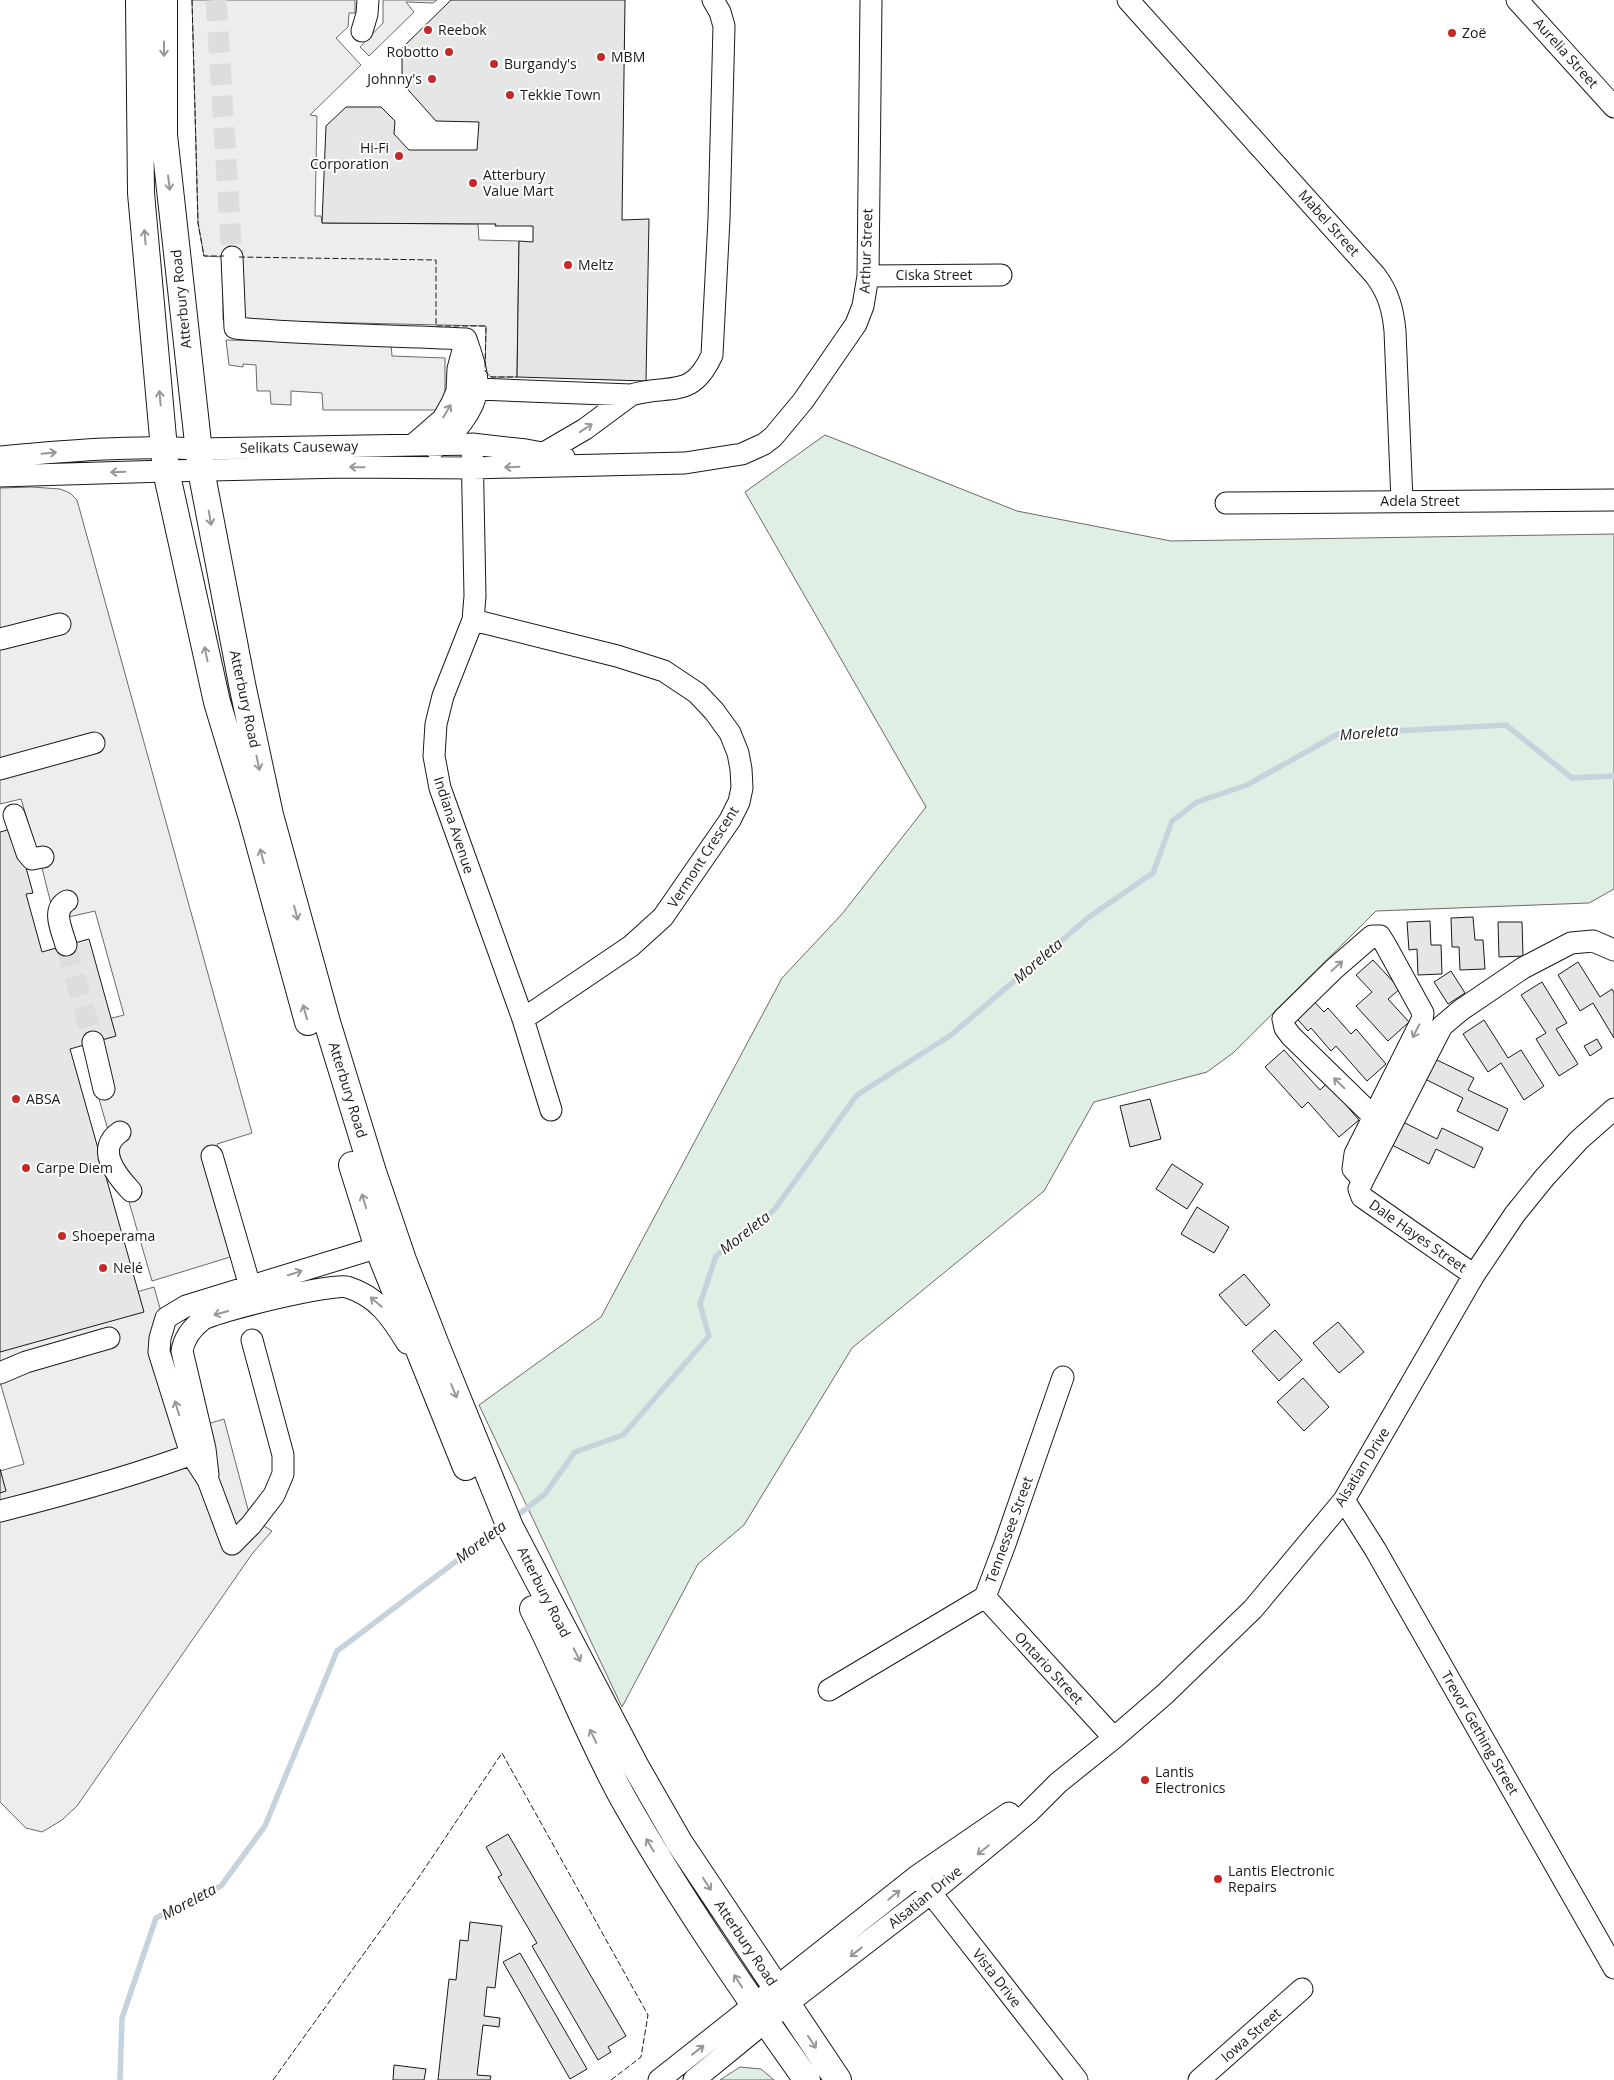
<svg xmlns="http://www.w3.org/2000/svg" width="1614" height="2080" viewBox="0 0 1614 2080" font-family="'Open Sans',sans-serif">
  <style>
    .green { fill: #e0efe3; stroke: #6a6a6a }
    .parking { fill: #ededed; stroke: #6a6a6a }
    .lines { fill: none; stroke-linecap: round; stroke-linejoin: round }
    .stream { stroke: #c6d2dc; stroke-width: 5.5 }
    .building { fill: #e6e6e6; stroke: #1a1a1a }
    .minor-tunnel { stroke: #ddd; stroke-width: 21; stroke-dasharray: 21 11; stroke-linecap: butt }
    .minor-casing { stroke: #1a1a1a; stroke-width: 23 }
    .major-casing { stroke: #1a1a1a; stroke-width: 28 }
    .minor { stroke: #fff; stroke-width: 21 }
    .major { stroke: #fff; stroke-width: 26 }
    .fence { stroke: #1a1a1a; stroke-width: 1; stroke-dasharray: 6 2.5; stroke-linecap: butt }
    .oneway { stroke: #989898 }
    .poi-dot { fill: #c62828; stroke: #fff; stroke-width: 2 }
    .labels { text-anchor: middle; stroke-width: 4; stroke-linejoin: round; paint-order: stroke }
    .poi-label { font-size: 14px; fill: #1a1a1a; stroke: #fff; text-anchor: start }
    .street-label { font-size: 14px; fill: #1a1a1a; stroke: #fff }
    .water-label { font-size: 15px; font-style: italic; fill: #1a1a1a; stroke: #fff }
  </style>
  <rect width="100%" height="100%" fill="#fff"/>
  <path class="green" d="M825,435l192,76 154,30 443,-7v355l-25,14 -213,8 -143,142 -26,19 -113,30 -50,89 -192,157 -108,177 -46,39 -76,143 -143,-302 122,-88 181,-339 60,-64 84,-107 -181,-315z
    M740,2067l21,2 13,11h-54z"/>
  <path class="parking" d="M192,0h163v13h-6l-1,14 -12,11 25,27 -51,50 7,1 -2,100h6l1,7 156,1 1,16 40,1 -2,136h-26l-6,-6 1,-45 -263,-6v-63l-19,-1 -6,-33z
    M383,0h54l-4,3 -27,-1 8,10 -45,44 -9,-9 23,-24z
    M226,340l165,4 1,12 53,2v37l-3,15h-119l-1,-17 -31,-2v14l-20,-1 -1,-13h-13l-1,-26 -13,-1v3l-14,-2z
    M32,487l28,2 10,4 7,7 175,633 -35,11 33,107 -98,30 -74,-254 46,-12 -29,-104 -40,9 -13,-52 -21,-69 -21,5v-316z
    M154,1287l40,141 30,-9 26,98 22,14 -20,23 -175,252 -15,14 -20,12 -16,-4 -26,-26v-331l24,-7 -24,-82v-51z"/>
  <g class="lines">
    <path class="stream" d="M514,1518l31,-24 30,-42 48,-17 86,-99 -9,-32 16,-48 58,-46 83,-115 94,-60 138,-118 64,-44 19,-52 25,-19 50,-17 91,-51 168,-9 66,53 42,-2
      M120,2080l2,-62 34,-100 65,-32 44,-60 72,-175 166,-125"/>
  </g>
  <path class="building" d="M451,0h174l-3,220 27,-1 -3,162 -129,-4 2,-136 14,1v-16h-38l1,-2 -174,-1 4,-97 20,-19h35l14,14 -1,13 15,16h68l2,-28 -43,-1 -34,-38v-35z
    M15,828l18,65 -7,1 16,58 47,-13 27,97 -46,13 74,263 -144,40v-520z
    M1473,917l2,23h8l2,29 -25,1 -1,-23h-7l-1,-29z
    M1430,921l1,24h10l1,29 -24,1 -1,-26 -8,1 -2,-28z
    M1498,922h24l1,34 -24,1z
    M1373,960l27,29 -12,10 21,23 -21,19 -32,-35 16,-14 -16,-17z
    M1578,962l22,35 12,-8 2,4v45l-21,-35 -13,8 -22,-36z
    M1451,971l14,22 -17,11 -14,-22z
    M1542,982l25,41 -11,6 22,35 -19,12 -23,-37 10,-6 -25,-38z
    M1310,997l14,15 4,-4 23,26 5,-5 30,35 -19,17 -31,-35 -5,5 -20,-23 -3,3 -16,-18z
    M1484,1020l24,38 13,-8 23,36 -20,14 -23,-37 -13,9 -25,-38z
    M1597,1039l5,9 -12,8 -6,-10z
    M1284,1050l36,40 7,-7 32,37 -20,17 -31,-35 -6,6 -37,-41z
    M1435,1059l39,19 -6,12 40,19 -10,22 -41,-20 6,-13 -38,-19z
    M1150,1099l11,40 -31,8 -10,-41z
    M1399,1120l38,19 5,-11 41,20 -9,20 -38,-19 -7,15 -41,-21z
    M1172,1164l31,20 -16,25 -31,-20z
    M1197,1207l32,20 -15,26 -33,-19z
    M1244,1274l26,31 -24,21 -27,-31z
    M1338,1322l26,30 -25,21 -26,-30z
    M1275,1330l27,30 -23,21 -27,-30z
    M1303,1378l26,29 -25,24 -27,-29z
    M0,1469l6,22 -6,2z
    M508,1834l118,202 -18,11 3,5 -13,8 -66,-114 5,-3 -39,-66 4,-2 -16,-28z
    M470,1922l32,4 -7,62 -8,-1 -3,29 16,2 -1,9 -16,-2 -6,50 14,1 -1,4h-52l11,-101 7,1 4,-40 8,1z
    M520,1953l67,116 -17,10 -67,-117z
    M394,2065l32,4 -2,11h-31z"/>
  <g class="lines">
    <path class="minor-tunnel" d="M216,0l16,257
      M66,945l27,97"/>
    <defs>
      <path id="minor" d="M1128,0l247,275c13,17 18,34 20,56l7,170
        M1517,0l97,107
        M362,31l5,-17 1,-14
        M232,257l3,71c76,7 154,7 231,11
        M868,276l133,-1
        M477,389l154,6c39,-12 60,6 81,-40l7,-136 5,-193 -4,-14 -7,-12
        M472,444l3,152 -2,24 -30,76 -7,28 -2,32 6,32 83,231 28,91
        M413,445l30,-26 9,-16 5,-12 1,-22 8,-30
        M435,448c18,-12 40,-37 42,-60 1,-16 -6,-34 -11,-49
        M544,453l41,-24 46,-34
        M0,457c65,-6 131,-12 197,-8l275,-5 54,6 38,7
        M0,476l166,-5 180,-4 126,1 213,-5 57,-9 22,-10 9,-7 30,-36 53,-77 7,-18 5,-30 3,-276
        M1226,503l388,-3
        M473,620l144,36 47,15 33,22 17,18 16,22 8,20 3,16 1,19 -3,14 -9,18 -67,97 -32,29 -108,73
        M0,639l60,-15
        M0,769l94,-26
        M14,815l13,38 5,6 11,-2
        M66,945c-4,-15 -15,-35 1,-44
        M93,1042l11,47
        M120,1132c-25,17 -4,43 11,59
        M212,1156l42,144
        M1363,1180l-10,-11 2,-15 67,-134 1,-7 -38,-69 -5,-8h-8l-38,33 -51,50 2,9 6,8 83,81
        M1474,1275l-112,-78 -3,-8 4,-9 79,-154 19,-16 62,-42 48,-25 22,-2 21,9
        M252,1340l31,115v19l-9,21 -23,30 -19,19 -24,-64 -17,-26 -32,-102 1,-14 6,-20 20,-12 206,-63
        M0,1373l26,-11 83,-24
        M208,1475l-3,-26 -23,-98c2,-13 10,-23 20,-31 14,-9 130,-37 145,-33 30,9 44,30 60,56
        M1344,1500l31,49 239,419
        M0,1511c68,-17 137,-36 203,-61
        M985,1597l129,141
        M829,1690l156,-93 20,-53 58,-167
        M923,1883l154,197
        M659,2080l258,-204 92,-63
        M694,2080l93,-76 143,-110 98,-81 30,-30 56,-45 51,-44 88,-85 91,-109 130,-225 41,-61 30,-37 34,-37 35,-31
        M1199,2080l103,-91"/>
      <path id="major" d="M139,0l2,193 25,278 51,231 35,116 56,204
        M164,0v135l37,335 41,214 28,131 57,207 46,150 30,88 33,85 74,182 126,240 43,75 159,238
        M352,1165l26,83 88,219
        M533,1609c32,63 57,130 91,191 55,97 119,190 183,280"/>
    </defs>
    <use href="#minor" class="minor-casing"/>
    <use href="#major" class="major-casing"/>
    <use href="#minor" class="minor"/>
    <use href="#major" class="major"/>
    <path class="fence" d="M192,0l6,223 6,33h20
      M239,257l197,3v66h50l-1,45 6,6h26
      M273,2080l146,-203 83,-124 146,262 -7,42 -30,23"/>
  </g>
  <defs><path id="oneway-shaft" d="M-6 0H5M1.5-3L5.5 0L1.5 3" fill="none" stroke-width="1.6" stroke-linecap="round" stroke-linejoin="round" transform="scale(1.25)"/></defs>
  <g class="oneway">
    <use href="#oneway-shaft" transform="translate(164 49) rotate(90)"/>
    <use href="#oneway-shaft" transform="translate(169 183) rotate(83)"/>
    <use href="#oneway-shaft" transform="translate(145 237) rotate(-95)"/>
    <use href="#oneway-shaft" transform="translate(160 398) rotate(-95)"/>
    <use href="#oneway-shaft" transform="translate(447 411) rotate(-59)"/>
    <use href="#oneway-shaft" transform="translate(586 428) rotate(-33)"/>
    <use href="#oneway-shaft" transform="translate(49 453) rotate(-5)"/>
    <use href="#oneway-shaft" transform="translate(357 467) rotate(-179)"/>
    <use href="#oneway-shaft" transform="translate(512 467) rotate(178)"/>
    <use href="#oneway-shaft" transform="translate(118 472) rotate(178)"/>
    <use href="#oneway-shaft" transform="translate(210 518) rotate(80)"/>
    <use href="#oneway-shaft" transform="translate(206 654) rotate(-102)"/>
    <use href="#oneway-shaft" transform="translate(258 763) rotate(78)"/>
    <use href="#oneway-shaft" transform="translate(262 856) rotate(-105)"/>
    <use href="#oneway-shaft" transform="translate(296 913) rotate(75)"/>
    <use href="#oneway-shaft" transform="translate(1337 966) rotate(-42)"/>
    <use href="#oneway-shaft" transform="translate(305 1012) rotate(-106)"/>
    <use href="#oneway-shaft" transform="translate(1416 1031) rotate(117)"/>
    <use href="#oneway-shaft" transform="translate(1339 1083) rotate(-136)"/>
    <use href="#oneway-shaft" transform="translate(364 1201) rotate(-107)"/>
    <use href="#oneway-shaft" transform="translate(295 1273) rotate(-17)"/>
    <use href="#oneway-shaft" transform="translate(376 1302) rotate(-140)"/>
    <use href="#oneway-shaft" transform="translate(221 1313) rotate(164)"/>
    <use href="#oneway-shaft" transform="translate(454 1391) rotate(68)"/>
    <use href="#oneway-shaft" transform="translate(177 1408) rotate(-107)"/>
    <use href="#oneway-shaft" transform="translate(577 1655) rotate(63)"/>
    <use href="#oneway-shaft" transform="translate(593 1736) rotate(-115)"/>
    <use href="#oneway-shaft" transform="translate(650 1845) rotate(-121)"/>
    <use href="#oneway-shaft" transform="translate(983 1850) rotate(141)"/>
    <use href="#oneway-shaft" transform="translate(707 1884) rotate(57)"/>
    <use href="#oneway-shaft" transform="translate(894 1895) rotate(-39)"/>
    <use href="#oneway-shaft" transform="translate(856 1952) rotate(142)"/>
    <use href="#oneway-shaft" transform="translate(738 1981) rotate(-123)"/>
    <use href="#oneway-shaft" transform="translate(812 2042) rotate(56)"/>
    <use href="#oneway-shaft" transform="translate(698 2050) rotate(-38)"/>
  </g>
  <g class="poi-dot">
    <circle cx="428" cy="30" r="5"/>
    <circle cx="1452" cy="33" r="5"/>
    <circle cx="449" cy="52" r="5"/>
    <circle cx="601" cy="57" r="5"/>
    <circle cx="494" cy="64" r="5"/>
    <circle cx="432" cy="79" r="5"/>
    <circle cx="510" cy="95" r="5"/>
    <circle cx="399" cy="156" r="5"/>
    <circle cx="473" cy="183" r="5"/>
    <circle cx="568" cy="265" r="5"/>
    <circle cx="16" cy="1099" r="5"/>
    <circle cx="26" cy="1168" r="5"/>
    <circle cx="62" cy="1236" r="5"/>
    <circle cx="103" cy="1268" r="5"/>
    <circle cx="1145" cy="1780" r="5"/>
    <circle cx="1218" cy="1879" r="5"/>
  </g>
  <g class="labels">
    <g class="poi-label">
      <text x="438" y="35">Reebok</text>
      <text x="1462" y="38">Zoë</text>
      <text x="439" y="57" text-anchor="end">Robotto</text>
      <text x="611" y="62">MBM</text>
      <text x="504" y="69">Burgandy's</text>
      <text x="422" y="84" text-anchor="end">Johnny's</text>
      <text x="520" y="100">Tekkie Town</text>
      <text x="389" y="153" text-anchor="end">Hi-Fi<tspan x="389" dy="16">Corporation</tspan></text>
      <text x="483" y="180">Atterbury<tspan x="483" dy="16">Value Mart</tspan></text>
      <text x="578" y="270">Meltz</text>
      <text x="26" y="1104">ABSA</text>
      <text x="36" y="1173">Carpe Diem</text>
      <text x="72" y="1241">Shoeperama</text>
      <text x="113" y="1273">Nelé</text>
      <text x="1155" y="1777">Lantis<tspan x="1155" dy="16">Electronics</tspan></text>
      <text x="1228" y="1876">Lantis Electronic<tspan x="1228" dy="16">Repairs</tspan></text>
    </g>
    <g class="street-label">
      <text transform="translate(1566 53) rotate(48)" y="5">Aurelia Street</text>
      <text transform="translate(1329 223) rotate(48)" y="5">Mabel Street</text>
      <text transform="translate(866 251) rotate(-88)" y="5">Arthur Street</text>
      <text x="934" y="280">Ciska Street</text>
      <text transform="translate(181 299) rotate(-96)" y="5">Atterbury Road</text>
      <text transform="translate(299 447) rotate(-1)" y="5">Selikats Causeway</text>
      <text x="1420" y="506">Adela Street</text>
      <text transform="translate(245 699) rotate(78)" y="5">Atterbury Road</text>
      <text transform="translate(454 825) rotate(72)" y="5">Indiana Avenue</text>
      <text transform="translate(703 857) rotate(-57)" y="5">Vermont Crescent</text>
      <text transform="translate(348 1090) rotate(73)" y="5">Atterbury Road</text>
      <text transform="translate(1418 1236) rotate(35)" y="5">Dale Hayes Street</text>
      <text transform="translate(1362 1467) rotate(-58)" y="5">Alsatian Drive</text>
      <text transform="translate(1009 1530) rotate(-70)" y="5">Tennessee Street</text>
      <text transform="translate(544 1592) rotate(63)" y="5">Atterbury Road</text>
      <text transform="translate(1049 1668) rotate(47)" y="5">Ontario Street</text>
      <text transform="translate(1480 1733) rotate(60)" y="5">Trevor Gething Street</text>
      <text transform="translate(925 1897) rotate(-39)" y="5">Alsatian Drive</text>
      <text transform="translate(746 1943) rotate(56)" y="5">Atterbury Road</text>
      <text transform="translate(997 1978) rotate(52)" y="5">Vista Drive</text>
      <text transform="translate(1251 2035) rotate(-41)" y="5">Iowa Street</text>
    </g>
    <g class="water-label">
      <text transform="translate(1369 733) rotate(-5)" y="5">Moreleta</text>
      <text transform="translate(1038 961) rotate(-41)" y="5">Moreleta</text>
      <text transform="translate(745 1233) rotate(-38)" y="5">Moreleta</text>
      <text transform="translate(481 1542) rotate(-37)" y="5">Moreleta</text>
      <text transform="translate(189 1902) rotate(-28)" y="5">Moreleta</text>
    </g>
  </g>
</svg>
